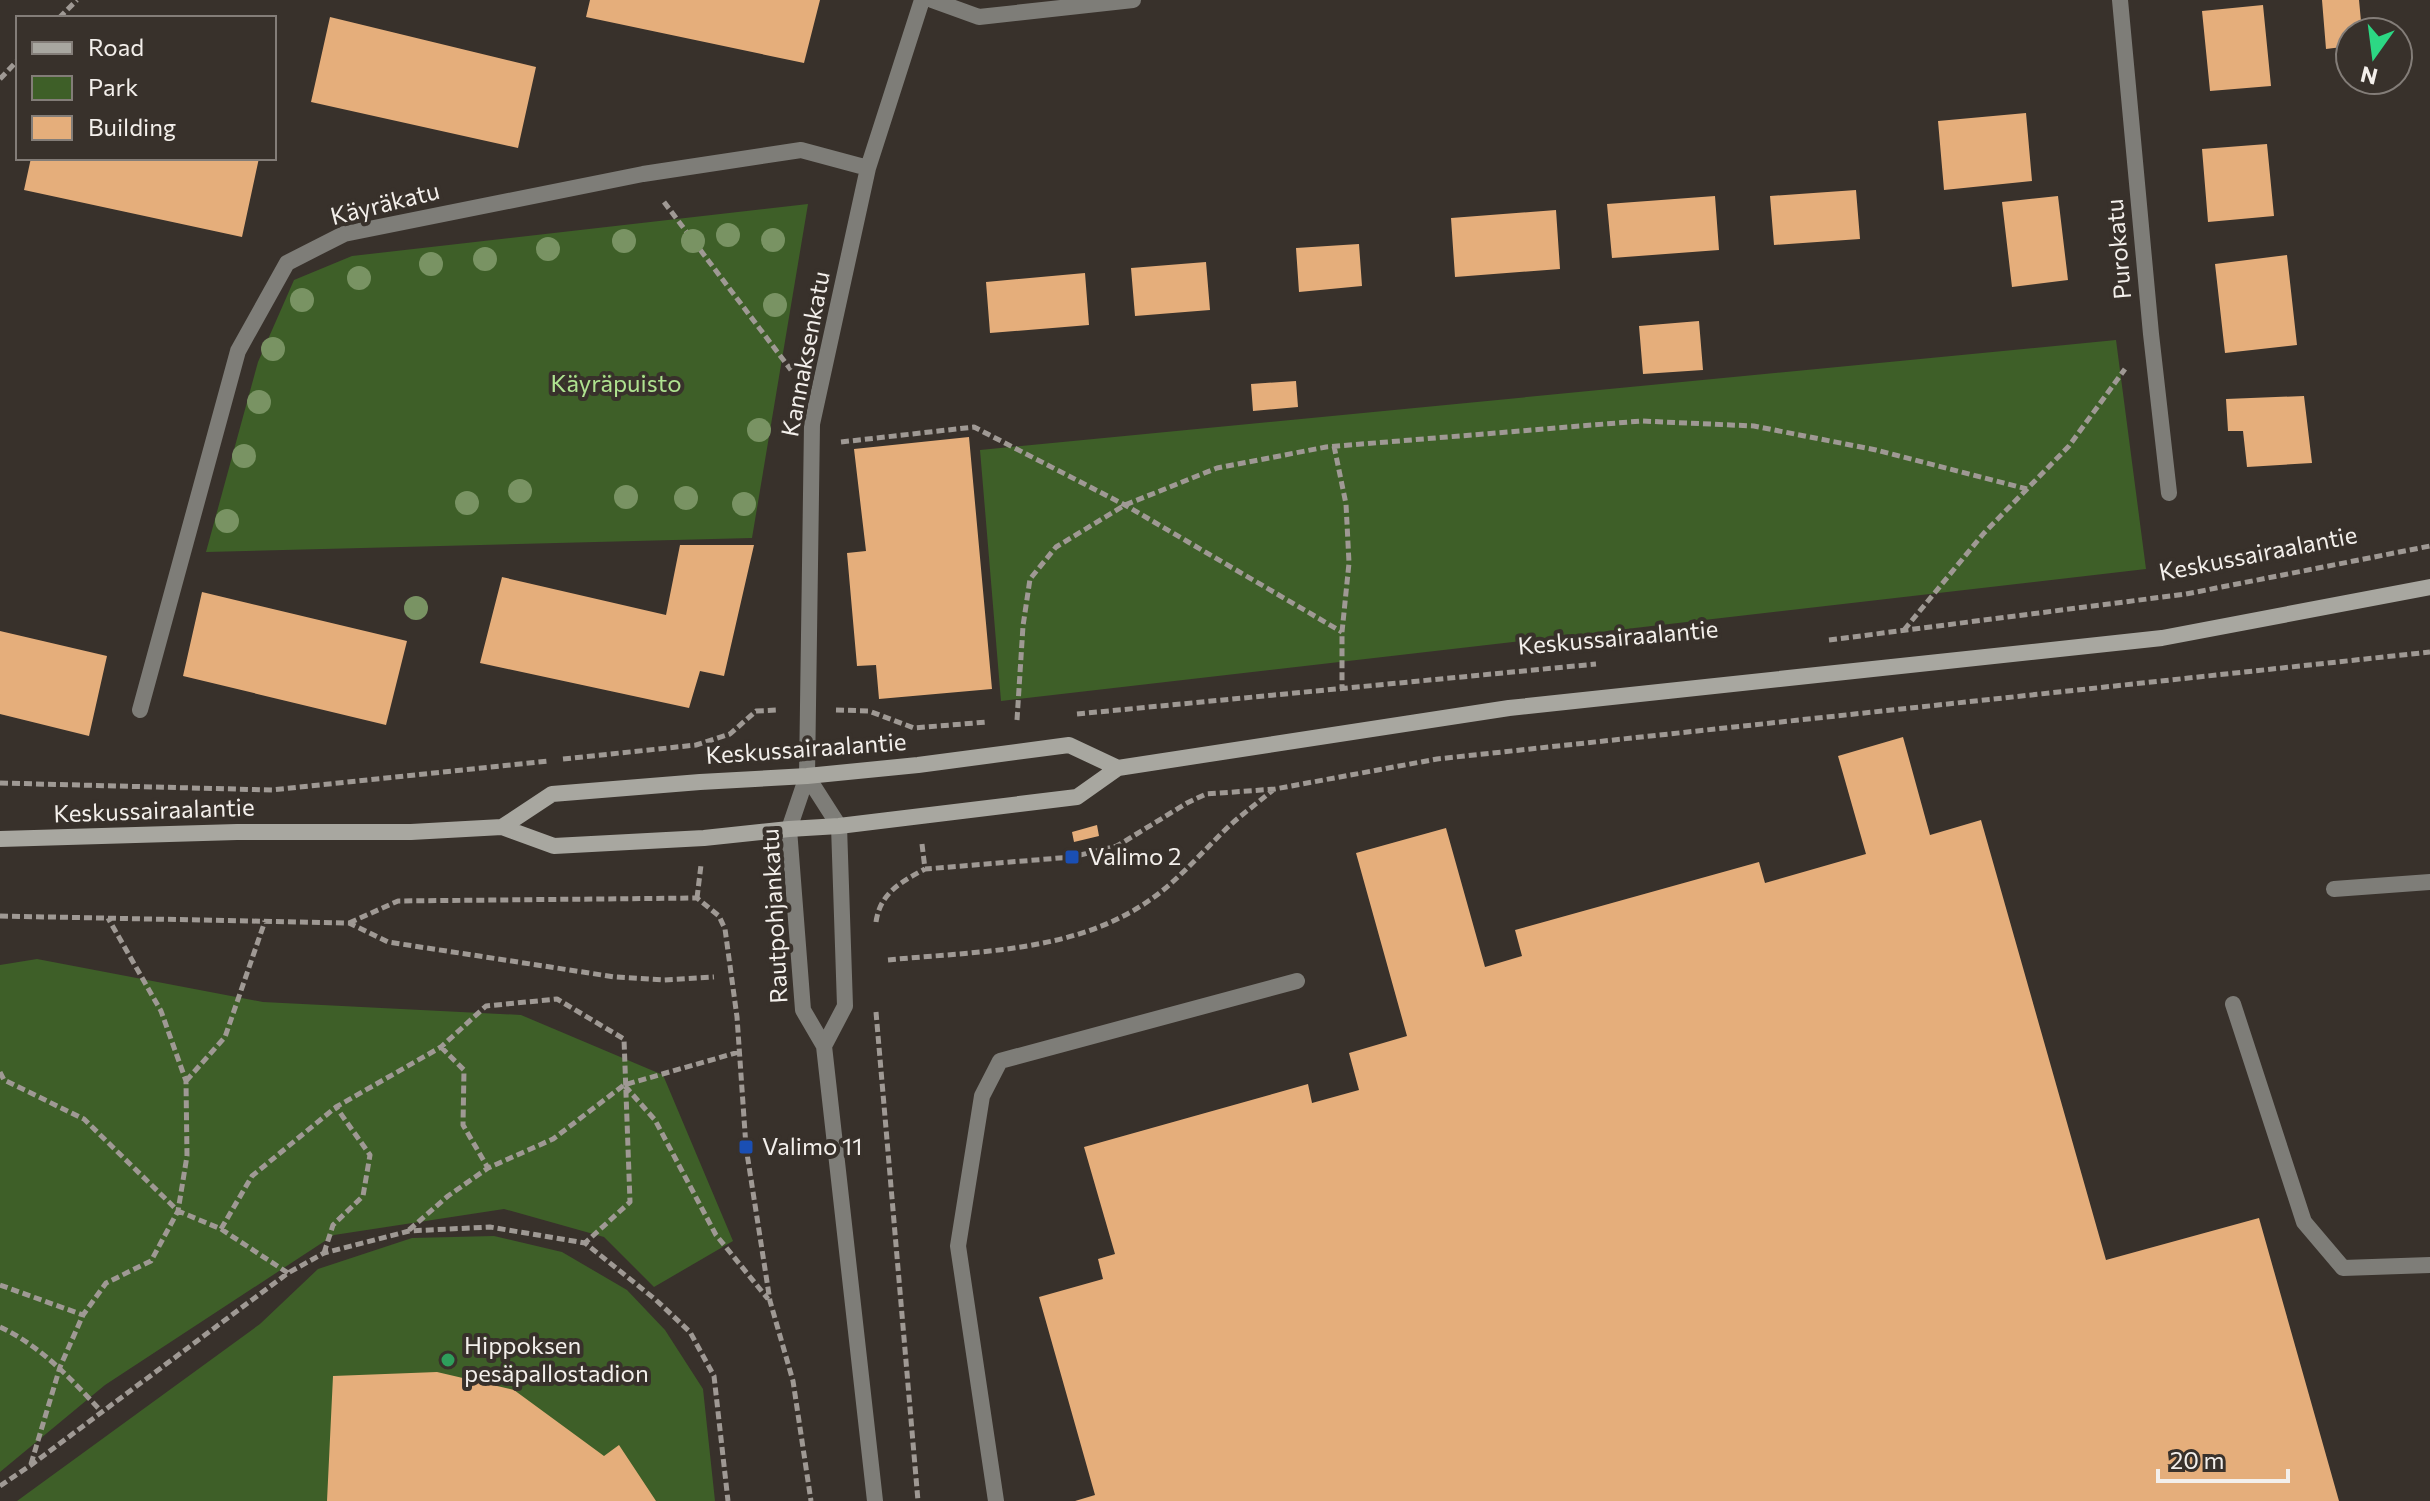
<svg xmlns="http://www.w3.org/2000/svg" width="2430" height="1501" viewBox="0 0 2430 1501" font-family="Commissioner,sans-serif">
  <style>
    .green { fill: #3e5f28 }
    .building { fill: #e5ae7b }
    .lines { fill: none; stroke-linecap: round; stroke-linejoin: round }
    .path { stroke: #9f9994; stroke-width: 5; stroke-dasharray: 8 4; stroke-linecap: butt }
    .service { stroke: #7e7d78; stroke-width: 16 }
    .minor { stroke: #7e7d78; stroke-width: 16 }
    .tertiary { stroke: #7e7d78; stroke-width: 16 }
    .secondary { stroke: #a8a7a0; stroke-width: 16 }
    .tree { fill: #799363 }
    .transit-dot { fill: #1a4fb4; stroke: #38312b; stroke-width: 3 }
    .leisure-dot { fill: #2e9e5b; stroke: #38312b; stroke-width: 3 }
    .labels { text-anchor: middle; stroke-width: 8; stroke-linejoin: round; paint-order: stroke }
    .street-label { font-size: 24px; fill: #f3efeb; stroke: #38312b }
    .park-label { font-size: 24px; fill: #afe390; stroke: #38312b }
    .poi-label { font-size: 24px; fill: #f3efeb; stroke: #38312b; text-anchor: start }
  </style>
  <rect width="100%" height="100%" fill="#38312b"/>
  <path class="green" d="M808,204l-56,334 -546,14 52,-190 36,-82 58,-24z
    M2116,340l30,229 -1145,132 -21,-251z
    M37,959l226,43 258,13 142,60 70,166 -79,46 -50,-50 -100,-28 -170,26 -229,150 -105,87v-507z
    M494,1236l68,16 65,38 38,40 38,59 12,112h-698l243,-177 58,-55 94,-31z"/>
  <path class="building" d="M590,0h230l-16,63 -218,-46z
    M2322,0h37l3,32h-12v14l-24,3z
    M2263,5l8,81 -61,5 -8,-80z
    M330,17l206,50 -18,81 -207,-46z
    M2026,113l6,68 -88,9 -6,-69z
    M2267,144l7,72 -66,6 -6,-73z
    M31,158h228l-17,79 -218,-47z
    M1856,190l4,49 -86,6 -4,-49z
    M1715,196l4,54 -107,8 -5,-54z
    M2058,196l10,84 -56,7 -10,-85z
    M1556,210l4,59 -105,8 -4,-59z
    M1359,244l3,42 -63,6 -3,-44z
    M2287,255l10,90 -72,8 -10,-89z
    M1206,262l4,48 -75,6 -4,-48z
    M1085,273l4,52 -99,8 -4,-51z
    M1699,321l4,49 -60,4 -4,-48z
    M1296,381l2,26 -45,4 -2,-27z
    M2304,396l8,67 -65,4 -4,-36h-15l-2,-32z
    M969,437l23,252 -113,10 -3,-34 -19,1 -10,-113 19,-2 -12,-102z
    M680,545h74l-30,131 -24,-5 -11,37 -209,-45 22,-86 164,38z
    M202,592l205,49 -21,84 -203,-49z
    M0,631l107,25 -18,80 -89,-22z
    M1903,737l27,98 51,-15 125,440 153,-42 80,283h-1264l20,-6 -56,-198 64,-18 -5,-20 17,-5 -31,-107 224,-63 4,19 47,-13 -10,-37 58,-17 -51,-183 90,-25 39,139 37,-11 -7,-26 244,-68 6,21 101,-29 -28,-98z
    M1097,825l2,11 -25,6 -2,-10z
    M437,1372l77,18 90,66 15,-11 37,56h-329l6,-125z"/>
  <g class="lines">
    <path class="path" d="M59,18l18,-18
      M0,79l18,-19
      M664,202l127,168
      M841,442l133,-15 151,78 217,127
      M1334,446l12,58 3,59 -7,69v57
      M1904,630l80,-97 85,-87 56,-77
      M1829,640l357,-46 244,-48
      M836,710l33,1 45,17 73,-6
      M1077,714l519,-50
      M1017,720l6,-94 7,-47 26,-32 69,-42 92,-37 109,-21 315,-26 113,5 122,24 151,39
      M563,759l133,-14 34,-11 26,-23 22,-1
      M0,783l272,7 277,-29
      M922,844l3,25 147,-12 45,-11 70,-43 19,-9 69,-5 162,-30 993,-107
      M697,898l4,-33
      M0,916l349,7 39,19 227,35 49,3 50,-3
      M876,922c4,-29 25,-40 49,-53
      M349,923l49,-22 299,-3 22,18 6,13 12,88 9,130 24,154 23,80 18,120
      M888,960c88,-9 184,-7 259,-58 30,-20 54,-49 80,-74 15,-14 32,-26 47,-39
      M876,1012l42,489
      M441,1047l23,23 -1,55 25,43
      M0,1072l4,8 80,39 94,92 43,18 67,44
      M186,1081l39,-44 40,-116
      M625,1086l30,34 61,115 52,64
      M221,1229l31,-53 84,-69 105,-60 45,-41 71,-7 67,40 6,163 -45,41
      M409,1230l39,-34 40,-28 65,-29 71,-54 115,-33
      M324,1253l9,-28 30,-29 7,-41 -34,-48
      M0,1285l83,30
      M0,1327c41,19 71,52 101,84
      M31,1464l29,-97 23,-52 23,-32 45,-22 27,-50 9,-55 -1,-75 -25,-70 -53,-93
      M0,1486l31,-21 257,-192 36,-20 85,-22 81,-4 95,16 71,57 34,32 24,44 14,125"/>
    <path class="service" d="M2233,1004l71,218 39,46 87,-3
      M996,1501l-38,-255 24,-150 18,-35 297,-80"/>
    <path class="minor" d="M932,0l47,17 154,-17
      M2120,0l31,334 18,159
      M140,710l98,-359 49,-88 57,-29 299,-60 158,-24 67,18
      M807,776l5,-352 56,-256 54,-168
      M2334,889l96,-7"/>
    <path class="tertiary" d="M807,776l-18,53 14,181 21,36 51,455
      M807,776l32,50 6,180 -21,40"/>
    <path class="secondary" d="M502,827l50,-33 148,-12 107,-6 111,-11 151,-20 49,23
      M0,839l237,-7h174l91,-5 52,19 150,-8 85,-9 50,-3 238,-29 41,-29 391,-60 653,-70 268,-51"/>
  </g>
  <g class="tree">
    <circle cx="728" cy="235" r="12"/>
    <circle cx="773" cy="240" r="12"/>
    <circle cx="624" cy="241" r="12"/>
    <circle cx="693" cy="241" r="12"/>
    <circle cx="548" cy="249" r="12"/>
    <circle cx="485" cy="259" r="12"/>
    <circle cx="431" cy="264" r="12"/>
    <circle cx="359" cy="278" r="12"/>
    <circle cx="302" cy="300" r="12"/>
    <circle cx="775" cy="305" r="12"/>
    <circle cx="273" cy="349" r="12"/>
    <circle cx="259" cy="402" r="12"/>
    <circle cx="759" cy="430" r="12"/>
    <circle cx="244" cy="456" r="12"/>
    <circle cx="520" cy="491" r="12"/>
    <circle cx="626" cy="497" r="12"/>
    <circle cx="686" cy="498" r="12"/>
    <circle cx="467" cy="503" r="12"/>
    <circle cx="744" cy="504" r="12"/>
    <circle cx="227" cy="521" r="12"/>
    <circle cx="416" cy="608" r="12"/>
  </g>
  <g class="transit-dot">
    <rect x="1064" y="849" width="16" height="16" rx="4"/>
    <rect x="738" y="1139" width="16" height="16" rx="4"/>
  </g>
  <circle class="leisure-dot" cx="448" cy="1360" r="8"/>
  <g class="labels">
    <g class="street-label">
      <text transform="translate(385 204) rotate(-14)" y="8">Käyräkatu</text>
      <text transform="translate(2119 249) rotate(-95)" y="8">Purokatu</text>
      <text transform="translate(806 354) rotate(-79)" y="8">Kannaksenkatu</text>
      <text transform="translate(2258 554) rotate(-11)" y="8">Keskussairaalantie</text>
      <text transform="translate(1618 638) rotate(-5)" y="8">Keskussairaalantie</text>
      <text transform="translate(806 749) rotate(-4)" y="8">Keskussairaalantie</text>
      <text transform="translate(154 811) rotate(-2)" y="8">Keskussairaalantie</text>
      <text transform="translate(775 916) rotate(-93)" y="8">Rautpohjankatu</text>
    </g>
    <g class="park-label">
      <text x="616" y="392">Käyräpuisto</text>
    </g>
    <g class="poi-label">
      <text x="1088" y="865">Valimo 2</text>
      <text x="762" y="1155">Valimo 11</text>
      <text x="464" y="1354">Hippoksen<tspan x="464" dy="28">pesäpallostadion</tspan></text>
    </g>
  </g>
  <rect x="16" y="16" width="260" height="144" fill="#38312b" stroke="#837d78" stroke-width="2"/>
  <rect x="32" y="42" width="40" height="12" fill="#a8a7a0" stroke="#837d78" stroke-width="2"/>
  <text x="88" y="56" font-size="24" fill="#f3efeb">Road</text>
  <rect x="32" y="76" width="40" height="24" fill="#3e5f28" stroke="#837d78" stroke-width="2"/>
  <text x="88" y="96" font-size="24" fill="#f3efeb">Park</text>
  <rect x="32" y="116" width="40" height="24" fill="#e5ae7b" stroke="#837d78" stroke-width="2"/>
  <text x="88" y="136" font-size="24" fill="#f3efeb">Building</text>
  <g transform="translate(2374 56) rotate(194)"><circle r="38" fill="#38312b" stroke="#837d78" stroke-width="2"/>
  <path d="M0-6L14 30L0 20L-14 30Z" fill="#2cd884"/>
  <text y="-12" font-size="22" font-weight="bold" text-anchor="middle" fill="#f3efeb">N</text>
  </g>
  <path d="M2158 1469v12h130v-12" fill="none" stroke="#f3efeb" stroke-width="4"/>
  <text x="2170" y="1469" font-size="24" fill="#f3efeb" stroke="#38312b" stroke-width="6" paint-order="stroke">20 m</text>
</svg>
